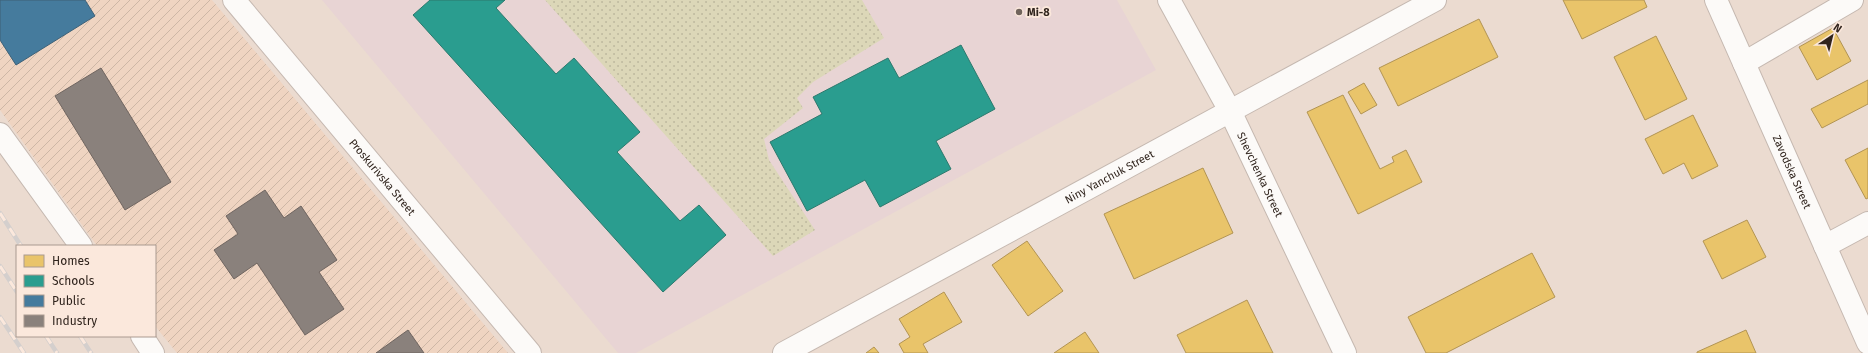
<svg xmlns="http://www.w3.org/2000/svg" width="1868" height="353" viewBox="0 0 1868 353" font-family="'Fira Sans',sans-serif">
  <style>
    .industrial { fill: url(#industrial-furrows) }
    .education { fill: #e8d4d4 }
    .green { fill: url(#green-dots) }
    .homes { fill: #e9c46a; stroke: #b29453 }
    .schools { fill: #2a9d8f; stroke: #2c796d }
    .public { fill: #457b9d; stroke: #3f6177 }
    .industry { fill: #8a817c; stroke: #6f6560 }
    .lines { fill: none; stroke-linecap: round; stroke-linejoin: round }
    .minor-casing { stroke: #c5b8b0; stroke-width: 24 }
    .minor { stroke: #fcfaf8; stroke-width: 22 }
    .rail-casing { stroke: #d4cfcd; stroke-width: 4.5 }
    .rail { stroke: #fbe8dc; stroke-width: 3; stroke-dasharray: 9; stroke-linecap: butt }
    .poi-dot { fill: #71645c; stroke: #fbe8dc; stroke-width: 1.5 }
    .labels { text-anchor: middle; stroke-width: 4; stroke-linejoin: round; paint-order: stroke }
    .poi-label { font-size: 11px; font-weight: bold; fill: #30241d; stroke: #fbe8dc; text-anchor: start }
    .street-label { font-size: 11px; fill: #30241d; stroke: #fbe8dc }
  </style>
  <defs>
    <pattern id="industrial-furrows" width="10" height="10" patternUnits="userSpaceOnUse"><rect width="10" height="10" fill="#efd4c1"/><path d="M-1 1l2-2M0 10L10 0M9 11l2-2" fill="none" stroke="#cdb6a5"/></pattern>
    <pattern id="green-dots" width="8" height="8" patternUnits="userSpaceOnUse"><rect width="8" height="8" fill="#dcd7b8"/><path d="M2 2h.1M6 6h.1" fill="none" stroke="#bdb89e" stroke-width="1.8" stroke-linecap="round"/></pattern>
  </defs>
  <rect width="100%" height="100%" fill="#ebdbd0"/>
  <path class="industrial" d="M0,0h212l296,353h-331l-22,-27v-80h-58l-97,-136z"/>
  <path class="education" d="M322,0h795l39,70 -520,283h-18z"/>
  <path class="green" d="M545,0h317l22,38 -71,44 -16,16 6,10 -39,31 5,21 46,70 -42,26z"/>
  <path class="homes" d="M1563,0h81l3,7 -65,32z
    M1479,19l19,38 -100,49 -19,-38z
    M1833,28l18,33 -34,19 -18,-33z
    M1656,36l31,63 -42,21 -31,-63z
    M1868,80v24l-46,24 -11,-19z
    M1364,83l13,22 -16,9 -13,-22z
    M1343,95l37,74 14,-7 -2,-5 14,-7 16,32 -64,32 -51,-102z
    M1693,115l25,51 -26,13 -8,-16 -21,11 -18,-35z
    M1868,148v50l-2,1 -21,-39z
    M1203,168l30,65 -99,46 -30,-65z
    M1747,220l19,37 -44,22 -19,-38z
    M1027,241l36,50 -35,25 -36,-51z
    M1532,253l23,44 -109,56h-20l-18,-36z
    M944,292l18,30 -39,22 5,9h-24l-5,-9 11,-7 -11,-18z
    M1247,300l26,53h-87l-9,-18z
    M1746,330l10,23h-59v-1z
    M1085,332l14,21h-45z
    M874,347l5,6h-13z"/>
  <path class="schools" d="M430,0h75l-9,8 60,66 18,-16 66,74 -23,20 63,69 19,-16 27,30 -63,57 -250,-277z
    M961,45l34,64 -59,32 15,28 -71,38 -15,-27 -58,31 -37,-69 52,-28 -9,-17 75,-39 11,20z"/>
  <path class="public" d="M0,0h85l10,16 -79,49 -16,-25z"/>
  <path class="industry" d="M101,68l70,114 -46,28 -70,-114z
    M265,190l19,28 17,-12 36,54 -18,12 25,37 -39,26 -48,-72 -23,16 -20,-29 24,-16 -12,-18z
    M408,330l16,23h-48z"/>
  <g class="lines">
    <defs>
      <g id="minor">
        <path id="s1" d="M234,0l296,353"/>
        <path id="s2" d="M1169,0l61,111 115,242"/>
        <path id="s3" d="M1716,0l152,343"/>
        <path d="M1744,63l108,-63"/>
        <path d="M0,134l81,112"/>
        <path d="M1825,246l43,-23"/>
        <path d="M142,336l11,17"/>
        <path id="s4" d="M784,353l651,-353"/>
      </g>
    </defs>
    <use href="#minor" class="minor-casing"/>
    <use href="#minor" class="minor"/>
    <defs>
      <path id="rail" d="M0,213l21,33
        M0,266l17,26
        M0,317l24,36
        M46,336l11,17
        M80,336l11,17"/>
    </defs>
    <use href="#rail" class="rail-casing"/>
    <use href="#rail" class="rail"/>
  </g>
  <circle class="poi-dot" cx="1019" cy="12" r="4"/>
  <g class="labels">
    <g class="poi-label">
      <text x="1027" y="16">Mi-8</text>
    </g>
    <g class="street-label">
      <text dy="4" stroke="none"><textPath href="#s3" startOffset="188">Zavodska Street</textPath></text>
      <text dy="4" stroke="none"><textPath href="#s2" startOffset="197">Shevchenka Street</textPath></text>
      <text dy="4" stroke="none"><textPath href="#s1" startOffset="231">Proskurivska Street</textPath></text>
      <text dy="4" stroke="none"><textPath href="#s4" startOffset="370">Niny Yanchuk Street</textPath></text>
    </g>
  </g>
  <rect x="16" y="245" width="140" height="92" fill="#fbe8dc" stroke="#aa9a90"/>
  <rect x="24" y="255" width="20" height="12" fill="#e9c46a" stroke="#aa9a90"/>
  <text x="52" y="265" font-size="12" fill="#30241d">Homes</text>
  <rect x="24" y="275" width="20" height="12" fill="#2a9d8f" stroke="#aa9a90"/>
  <text x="52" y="285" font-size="12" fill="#30241d">Schools</text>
  <rect x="24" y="295" width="20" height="12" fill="#457b9d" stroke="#aa9a90"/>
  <text x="52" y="305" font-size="12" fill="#30241d">Public</text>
  <rect x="24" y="315" width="20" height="12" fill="#8a817c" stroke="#aa9a90"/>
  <text x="52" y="325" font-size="12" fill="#30241d">Industry</text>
  <g transform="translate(1832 36) rotate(35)" stroke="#fbe8dc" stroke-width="3" paint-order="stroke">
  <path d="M0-3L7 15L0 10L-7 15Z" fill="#30241d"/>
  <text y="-6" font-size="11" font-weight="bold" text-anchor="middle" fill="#30241d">N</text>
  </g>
</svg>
